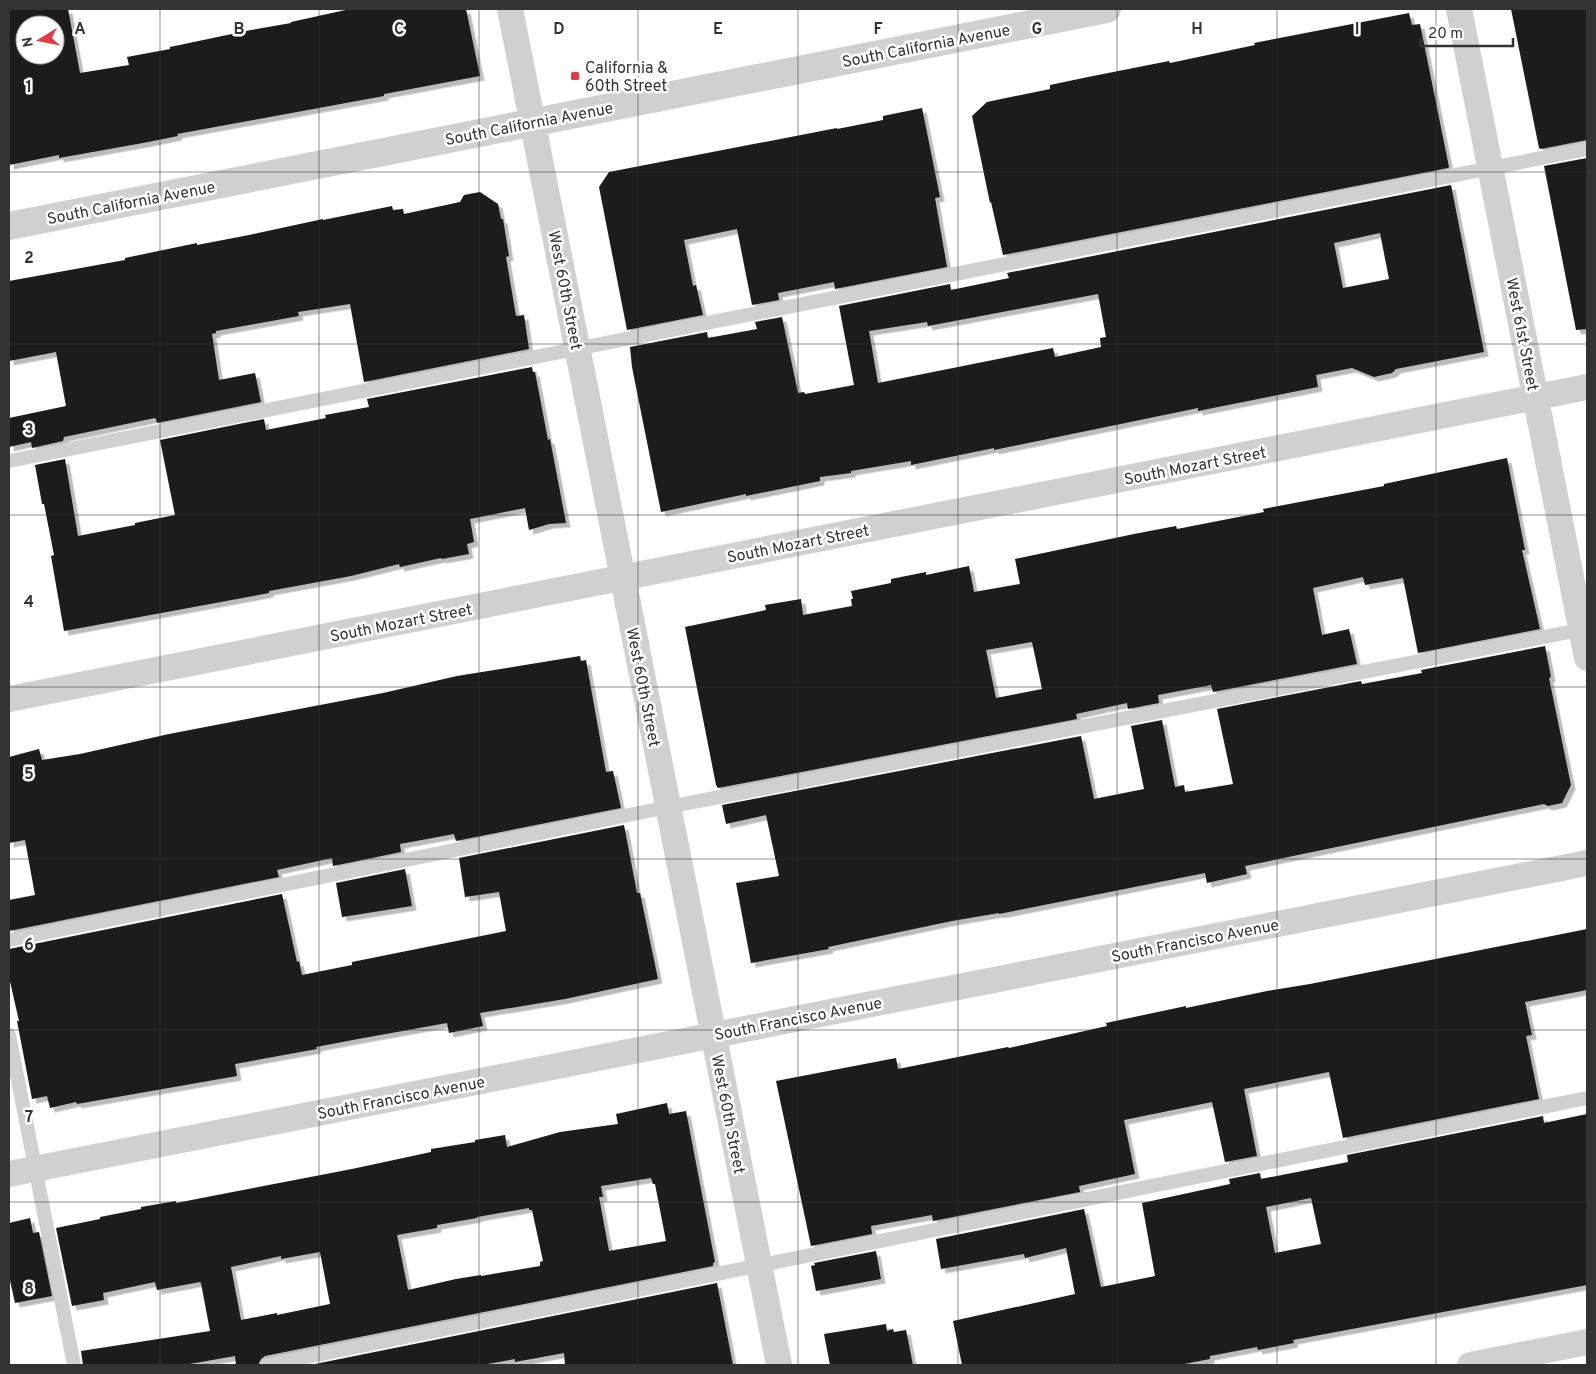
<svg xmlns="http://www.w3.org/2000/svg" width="1596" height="1374" viewBox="0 0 1596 1374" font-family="Overpass,sans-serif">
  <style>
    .building { fill: #1a1a1a; fill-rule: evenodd; filter: url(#shadow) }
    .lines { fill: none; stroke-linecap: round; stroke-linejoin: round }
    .service { stroke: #d0d0d0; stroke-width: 14 }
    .minor { stroke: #d0d0d0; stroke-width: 26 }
    .tertiary { stroke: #d0d0d0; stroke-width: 28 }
    .grid { fill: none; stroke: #333; stroke-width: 1; stroke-opacity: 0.55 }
    .poi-dot { fill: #e63946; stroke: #fff; stroke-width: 2 }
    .labels { text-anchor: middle; stroke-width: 5; stroke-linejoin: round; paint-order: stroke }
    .street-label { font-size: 16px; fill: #333; stroke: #fff }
    .poi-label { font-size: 16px; fill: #333; stroke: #fff; text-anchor: start }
    .grid-label { font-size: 16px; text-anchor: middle; font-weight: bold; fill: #333; stroke: #fff; stroke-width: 5; stroke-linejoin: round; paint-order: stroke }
  </style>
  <defs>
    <filter id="shadow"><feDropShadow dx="4.5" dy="4.5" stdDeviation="0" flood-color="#0004"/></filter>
  </defs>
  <rect width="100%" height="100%" fill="#fff"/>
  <path class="building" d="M9,9h59l12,64 49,-8 -2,-8 43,-8v-2l81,-17 40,-7v-1l59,-13h116l14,67 -96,18v2l-207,38 1,2 -35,7 -84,15v-3l-50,10zM25,25h30v30h-30z
    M1511,9h76v131l-46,9 -2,-1z
    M1409,13l3,12 8,-1 29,143 -1,1 -445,87 -12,-53 -1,1 -18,-87 15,-14 63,-13v-4l38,-8 81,-16 1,2 85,-18 -1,-2z
    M922,108l18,89 -5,1 12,69 -112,22 -1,-7 -56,11 1,7 -27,5 -15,-76 -53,11 9,46 3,-1 7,30 -76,15 -28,-143 10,-15 228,-44v1l46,-9v-4z
    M1587,158v171l-11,1 -32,-164z
    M1451,185l33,167 -88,17 -4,4 -18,4 -22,-9 -36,7 2,12 -120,24v-3l-204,42v-2l-83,17v-4l-60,10v2l-31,4v4l-74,15v-2l-85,18 -29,-145 -2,-20 77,-15 1,6 49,-9 -2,-7 27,-5 16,76 6,-1 1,2 49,-9 -15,-79 111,-22 1,6 58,-12 -2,-5zM1380,233l9,46 -46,9 -9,-45zM1098,294l8,43 -6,1 1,9 -46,10 -2,-9 -175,35 -9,-52 58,-9 1,4z
    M480,192l18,12 3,15h2l6,37 -3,1 10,59 8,-1 5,34 -165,33 -14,-78 -52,8 1,4 -83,15v2l-4,1 7,46 36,-7 6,29 -104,21 -1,-4 -1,-1 -91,19 -1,4 -31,7 -1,-6 -22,5v-29l57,-12 -10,-54 -47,9v-80l116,-21v-2l72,-15v2l52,-10 74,-16v1l69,-14 1,4 10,-1 1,5 56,-12 4,-7z
    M532,367l1,5h2l13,68 2,-1 16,84 -17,1 -20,6 -4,-22 -55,11 4,23 -7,2 2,10 -27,5 -1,-1 -41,9 -1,-3 -48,12 -82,15v2l-205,38 -13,-75 3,-1 -10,-51h-2l-7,-39 30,-6 13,77 57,-11v-2l40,-8 -15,-75 104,-21 2,11 60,-12 -1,-3 44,-8 -2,-8z
    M1507,458l18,92h-3l18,79 -122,24 -15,-75 -38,7 -2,-8 -50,11 9,47 27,-6 8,35 -144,28 -2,-7 -53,10 1,8 -31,6 -1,-6 -51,11 1,5 -359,69 -2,-3 -31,-158 81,-17 -1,-5 36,-6 2,16 49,-9 -1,-7h2l-2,-8 40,-8v-4l35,-7v3l43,-9 5,26 46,-8 -5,-25 119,-25 42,-8 1,3 87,-17 -1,-3 121,-23v-2zM1032,642l10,47 -46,9 -10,-48z
    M1545,646l6,31 -2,1 22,107 -9,18 -14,3 -4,-2 -299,62 2,8 -40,9 -2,-10 -206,41v-1l-47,8 -124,26 1,2 -78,14 -15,-80 43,-7 -13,-61 -40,9 -4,-19 359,-69 13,63 50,-10 -13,-63 31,-6 13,67 9,-2 1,7 48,-8 -16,-75 144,-28 1,3 60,-11 -1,-3z
    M580,656l1,5 5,-1 20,112 7,-1 8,37 -165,33 -2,-7 -54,10 1,8 -68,14 -1,-8 -55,12 2,7 -270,54v-31l26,-5 -10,-55 -16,3v-86l30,-8 3,11 38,-6 89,-20 214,-41 74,-17z
    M624,825l13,68h3l18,86 -93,20 -85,14 3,13 -34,7 -2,-10 -89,16 -42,8 1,2 -82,15 2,12 -160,28 -1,-2 -26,6 -3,-12 -15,3 -15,-78h2l-10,-44v-28l273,-55 15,68 2,-1 3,14 50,-10v-3l154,-31 -7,-39 -34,5 -6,-39z
    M405,869l7,37 -70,11 -6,-34z
    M1587,929v61l-62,12 7,33 -6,1 13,63 -196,39 -14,-66 -85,17 13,67 -32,6 -13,-60 -88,18 11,54 -56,12 1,6 -147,29 -1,-6 -61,11 1,8 -61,12 -35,-165 120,-23 2,11 110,-22 1,1 98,-22 -1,-3 80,-17v2l81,-17 43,-7z
    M667,1103l2,11 17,-3 29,151 -2,1v3l-448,90 -4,3 -3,6h-22l-1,-9 -51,9h-101l-2,-14 129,-20 -9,-48 -1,-1 -43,8 -2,-8 -52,11 1,7 -32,6 -16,-78 44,-9v-2l41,-8v-2l35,-6v2l176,-34 79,-17v-3l44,-7v-2l30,-5 2,12 53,-15 58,-8 -2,-10zM651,1178l2,6h2l11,57 -57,10 -10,-54h4l-2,-11zM529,1208v2h3l11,51 -3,1v4l-59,10v-1l-25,4 -48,11 -11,-55 40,-7v-3l40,-7v-1zM320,1252l10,52 -53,11v-2l-36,7 -10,-53 50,-11v3z
    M1587,1114v171l-294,55 1,3 -36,7 -1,-3 -47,9v3l-31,6h-217l-9,-44 122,-27 -9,-46 -41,10 -1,-4 -83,15 -5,-30 148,-30 17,78 54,-11 -13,-73 88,-19 -1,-5 31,-6 1,6 87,-17 -1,-7 196,-39 1,7zM1311,1198l10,46 -46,9 -9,-46z
    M30,1218l3,15 6,-1 13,64 -37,7 -6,-27v-53z
    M876,1251l5,28 -65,12 -5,-25 4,-1 -1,-2z
    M717,1283l16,82h-168l-1,-12 -49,9v-3l-33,6h-172z
    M886,1324l1,7 6,-2 1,3 12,-2 7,35h-83l-6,-31z"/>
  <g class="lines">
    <path class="service" d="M9,461l1578,-312
      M9,940l659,-133 917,-178
      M9,1035l65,330
      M267,1365l1320,-267"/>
    <path class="minor" d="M510,9l269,1356
      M1459,9l128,649
      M9,699l1578,-312
      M9,1174l1578,-311
      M1470,1365l117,-23"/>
    <path class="tertiary" d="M9,226l1098,-217"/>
  </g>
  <path class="grid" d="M160,9v1356M319,9v1356M479,9v1356M638,9v1356M798,9v1356M958,9v1356M1117,9v1356M1277,9v1356M1436,9v1356M9,172h1578M9,344h1578M9,515h1578M9,687h1578M9,859h1578M9,1030h1578M9,1202h1578"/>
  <rect class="poi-dot" x="570" y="71" width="10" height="10" rx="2.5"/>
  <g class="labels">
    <g class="street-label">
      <text transform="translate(926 45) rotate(-11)" y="6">South California Avenue</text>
      <text transform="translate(529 123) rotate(-11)" y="6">South California Avenue</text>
      <text transform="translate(131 202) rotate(-11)" y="6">South California Avenue</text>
      <text transform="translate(566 290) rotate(79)" y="6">West 60th Street</text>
      <text transform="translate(1523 334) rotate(79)" y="6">West 61st Street</text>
      <text transform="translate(1195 465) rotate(-11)" y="6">South Mozart Street</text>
      <text transform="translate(798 543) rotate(-11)" y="6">South Mozart Street</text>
      <text transform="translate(401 622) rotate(-11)" y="6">South Mozart Street</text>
      <text transform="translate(644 687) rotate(79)" y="6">West 60th Street</text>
      <text transform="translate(1195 940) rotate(-11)" y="6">South Francisco Avenue</text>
      <text transform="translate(798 1018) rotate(-11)" y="6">South Francisco Avenue</text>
      <text transform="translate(401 1097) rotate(-11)" y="6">South Francisco Avenue</text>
      <text transform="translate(729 1114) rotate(79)" y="6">West 60th Street</text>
    </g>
    <g class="poi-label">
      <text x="585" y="73">California &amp;<tspan x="585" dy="18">60th Street</tspan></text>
    </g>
  </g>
  <g class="grid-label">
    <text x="80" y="34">A</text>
    <text x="239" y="34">B</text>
    <text x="399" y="34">C</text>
    <text x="559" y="34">D</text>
    <text x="718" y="34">E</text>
    <text x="878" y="34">F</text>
    <text x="1037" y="34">G</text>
    <text x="1197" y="34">H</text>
    <text x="1357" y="34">I</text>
    <text x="29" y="92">1</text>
    <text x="29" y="263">2</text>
    <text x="29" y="435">3</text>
    <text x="29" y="607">4</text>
    <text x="29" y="779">5</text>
    <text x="29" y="950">6</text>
    <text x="29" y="1122">7</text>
    <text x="29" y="1294">8</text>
  </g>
  <rect width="1596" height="1374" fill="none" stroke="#333333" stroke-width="20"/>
  <g transform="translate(40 40) rotate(260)"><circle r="24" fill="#ffffff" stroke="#adadad"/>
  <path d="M0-4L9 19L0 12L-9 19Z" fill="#e63946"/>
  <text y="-8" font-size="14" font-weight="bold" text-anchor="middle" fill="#333333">N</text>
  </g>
  <path d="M1421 38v8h92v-8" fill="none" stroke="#333333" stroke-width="2.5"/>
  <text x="1428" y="38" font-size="15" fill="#333333" stroke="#ffffff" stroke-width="4" paint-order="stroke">20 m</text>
</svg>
